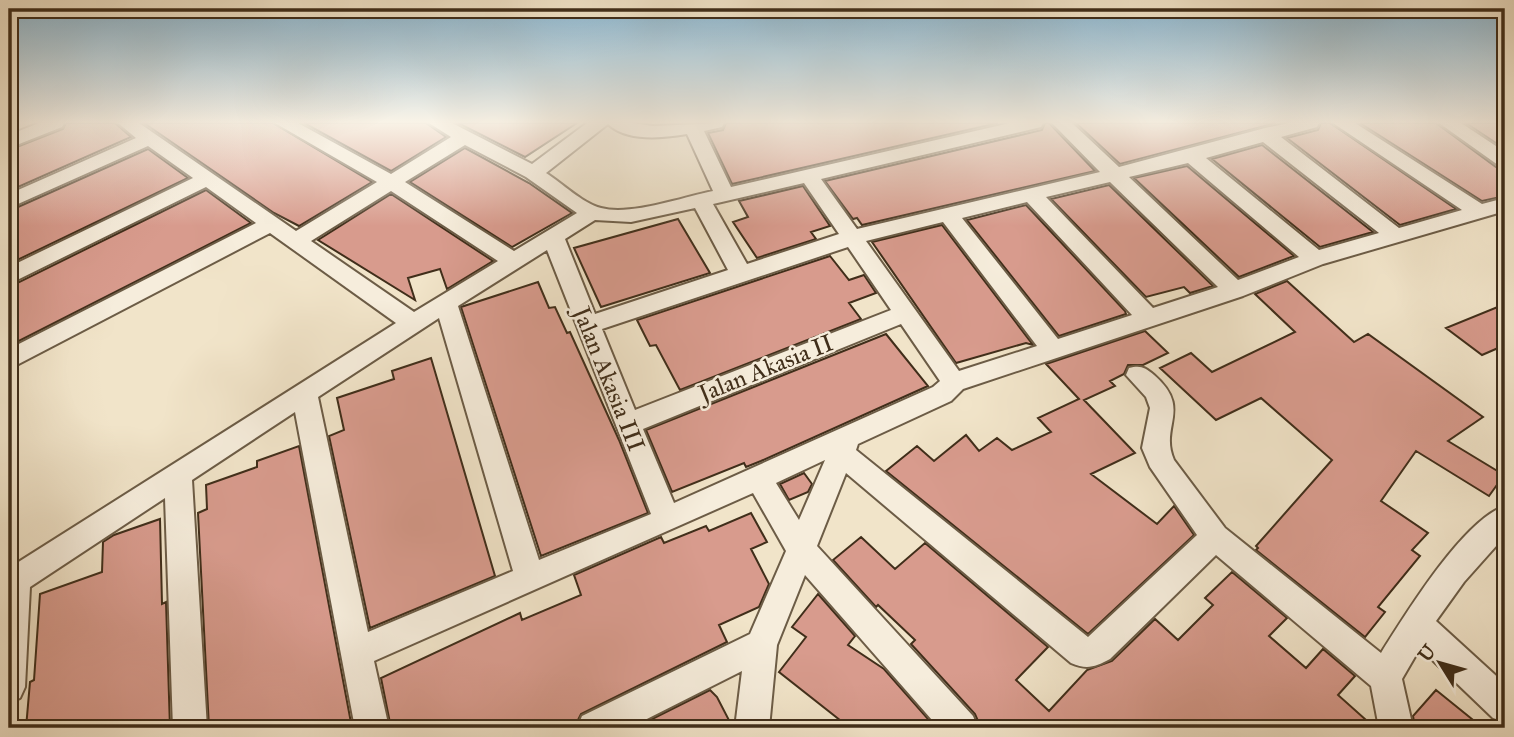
<svg xmlns="http://www.w3.org/2000/svg" width="1514" height="737" viewBox="0 0 1514 737" font-family="'IM FELL Great Primer',serif">
  <style>
    .building { fill: #d89b8d; stroke: #402e1a; stroke-width: 2 }
    .lines { fill: none; stroke-linecap: round; stroke-linejoin: round }
    .street-casing { stroke: #6c5c46; stroke-width: 4 }
    .street { fill: #f6eddc; fill-rule: evenodd }
    .labels { text-anchor: middle; stroke-width: 5; stroke-linejoin: round; paint-order: stroke }
    .street-label { font-size: 24px; fill: #402e1a; stroke: #f6eddc }
  </style>
  <rect width="100%" height="100%" fill="#f1e4c9"/>
  <filter id="stains"><feTurbulence type="fractalNoise" baseFrequency=".00286" numOctaves="4"/><feColorMatrix values="0 0 0 0 .2 0 0 0 0 .09 0 0 0 0 .02 0 0 0 .5 -.17"/></filter>
  <radialGradient id="worn" r=".72"><stop offset=".6" stop-color="#630" stop-opacity="0"/><stop offset="1" stop-color="#630" stop-opacity=".3"/></radialGradient>
  <path class="building" d="M66,123h49l16,14 -122,54v-41l54,-21z
    M144,123h129l99,59 -73,44 -25,-13z
    M304,123h122l20,14 -55,34z
    M458,123h119l-52,34z
    M726,123h272l-266,61 -24,-51 15,-3z
    M1045,123h4l46,48 -233,54 -5,-7 -4,1 -28,-38 217,-51z
    M1076,123h200l-156,41z
    M1321,123h9l126,86 -56,16 -113,-87 31,-8z
    M1360,123h76l60,44 9,2v27l-23,5z
    M1466,123h39v26z
    M1262,145l111,87 -53,15 -108,-88z
    M465,148l64,35 43,30 -60,34 -102,-65z
    M148,149l40,29 -179,86v-53z
    M1187,166l107,90 -55,21 -105,-99z
    M1109,185l104,101 -23,7 -6,-6 -38,10 -95,-98z
    M803,186l27,40 -19,6 5,7 -59,19 -24,-36 15,-5 -9,-16z
    M206,190l45,33 -242,123v-59z
    M391,194l102,67 -46,28 -7,-20 -32,9 7,22 -97,-60z
    M1026,205l99,106 1,3 -67,22 -92,-116z
    M678,219l32,54 -109,34 -27,-59z
    M942,225l91,120 -7,-2 -70,20 -84,-121z
    M830,256l19,24 15,-5 12,18 -27,10 12,16 -181,71 -24,-45 -6,1 -13,-26z
    M1287,281l67,61 14,-8 115,83 -35,24 56,34 -15,21 -73,-45 -35,50 47,32 -16,17 8,6 -42,51 7,5 -20,25 -109,-87 2,-2 -2,-2 76,-86 -71,-62 -45,22 -56,-52 31,-15 21,19 83,-40 -40,-38z
    M538,282l11,26 6,-1 12,26 3,-1 49,108 29,73 -107,43 -80,-249z
    M1505,304v41l-23,10 -36,-27z
    M1145,331l23,22 -25,12h-15l-4,9 -14,7 5,5 -31,14 51,53 -44,21 66,50 17,-18 20,29 -106,99 -202,-163 31,-25 17,15 32,-26 13,16 18,-13 15,12 39,-18 -13,-14 41,-19 -33,-35z
    M886,334l42,52 -167,75 -15,6 -2,-4 -72,29 -26,-62z
    M431,358l64,218 -125,52 -41,-192 15,-6 -7,-32 57,-19 -2,-8z
    M299,446l53,282h-143l-11,-215 9,-4 -1,-24 51,-18v-6z
    M804,473l8,11 -4,8 -19,8 -9,-16z
    M751,513l16,29 -16,7 18,35 -10,23 -40,18 8,17 -146,72 -7,14h-183l-10,-50 139,-65 2,7 59,-25 -7,-20 87,-38 3,6 42,-17 3,5z
    M160,519l2,85 4,-2 4,126h-144l4,-46 4,-2 6,-86 62,-22 1,-30 11,-7z
    M861,537l34,32 30,-26 123,104 -32,33 33,31 38,-41 25,-9 43,-42 23,21 35,-35 -8,-7 27,-26 55,46 -18,18 37,32 17,-19 32,27 -17,19 37,33h-394l-6,-14 -64,-70 4,-4 -37,-35 -2,2 -43,-47z
    M818,594l37,42 -7,9 36,24 52,59h-86l-71,-56 27,-35 -14,-10z
    M710,690l7,7 16,31h-99z
    M1436,690l47,38h-68l-2,-12z"/>
  <g class="lines">
    <defs>
      <path id="street" d="M39,123h25l-2,4 -53,21v-13z
        M118,123h21l157,108 81,-49 -102,-59h23l93,51 60,-37 -22,-14h23l80,41 55,-41h45l21,3 71,-3 -2,4 -18,4 27,56 279,-64h33l-2,4 -220,52 36,50 243,-57 -48,-49h20l47,44 146,-39 24,-5h30l-2,4 -36,10 118,91 63,-18 -129,-87h22l127,81 23,-6v13l-182,53 -80,32 -280,93 -12,12 -93,43 -2,6 232,187 109,-102 -47,-68 -8,-19 8,-40 -4,-11 -20,-22 3,-7c11,-3 16,-1 25,7 39,34 5,51 20,85l51,68 156,125c24,-38 82,-133 124,-147v30l-41,46 -28,39 69,63v38l-12,-4 -73,-70 -18,31 11,49h-34l-8,-42 -155,-131 -106,104c-15,8 -23,11 -39,4l-225,-190 -29,73 156,170 5,12h-39l-134,-153 -28,70 -8,83h-34l7,-57 -113,57h-52l5,-12 168,-82 36,-83 -33,-58 -379,168 15,67h-34l-60,-316 -103,68 15,248h-34l-8,-230 -135,89 -5,100 -5,11 -11,5v-135l387,-245 -126,-90 -261,136v-20l247,-126 -50,-36 -197,97v-17l184,-89 -45,-32 -139,62v-14l127,-56zM608,124c19,18 55,14 79,10l26,57c-30,6 -82,25 -112,17 -19,-5 -39,-25 -55,-35zM1263,142l116,91 -60,17 -113,-92zM465,145l61,32 51,36 -63,38 -109,-69zM1188,163l111,94 -61,23 -109,-103zM1110,182l108,105 -65,21 -107,-111zM804,183l35,51 -92,30 -34,-60zM391,191l107,70 -84,51 -103,-71zM1027,202l105,113 -74,24 -96,-121zM695,208l33,62 -133,44 -30,-75 30,-19 36,2zM943,222l94,124 -78,25 -93,-130zM848,247l43,63 -256,100 -33,-81zM547,250l104,264 -112,46 -81,-254zM439,318l74,253 -145,61 -50,-235zM901,324l39,57 -7,6 -259,116 -31,-74zM825,460l-26,60 -23,-37z
        M1439,123h22l44,29v15l-7,-2z"/>
    </defs>
    <use href="#street" class="street-casing"/>
    <use href="#street" class="street"/>
  </g>
  <linearGradient id="sky" x2="0" y2="1"><stop stop-color="#89b8d4"/><stop offset="0.54" stop-color="#f9f3e7"/><stop offset="1" stop-color="#f9f3e7" stop-opacity="0"/></linearGradient>
  <rect width="1514" height="226" fill="url(#sky)"/>
  <g class="labels">
    <g class="street-label">
      <text transform="translate(766 368) rotate(-22)" y="8">Jalan Akasia II</text>
      <text transform="translate(609 379) rotate(68)" y="8">Jalan Akasia III</text>
    </g>
  </g>
  <rect width="1514" height="737" fill="none" stroke="#f1e4c9" stroke-width="35"/>
  <rect x="10" y="10" width="1493" height="716" fill="none" stroke="#402e1a" stroke-width="3.5"/>
  <rect x="18" y="18" width="1479" height="702" fill="none" stroke="#402e1a" stroke-width="2"/>
  <g transform="translate(1440 663) rotate(307)" stroke="#f6eddc" stroke-width="5" paint-order="stroke">
  <path d="M0-5L12 26L0 18L-12 26Z" fill="#402e1a"/>
  <text y="-10" font-size="19" font-weight="bold" text-anchor="middle" fill="#402e1a">U</text>
  </g>
  <rect width="100%" height="100%" filter="url(#stains)"/>
  <rect width="100%" height="100%" fill="url(#worn)"/>
</svg>
